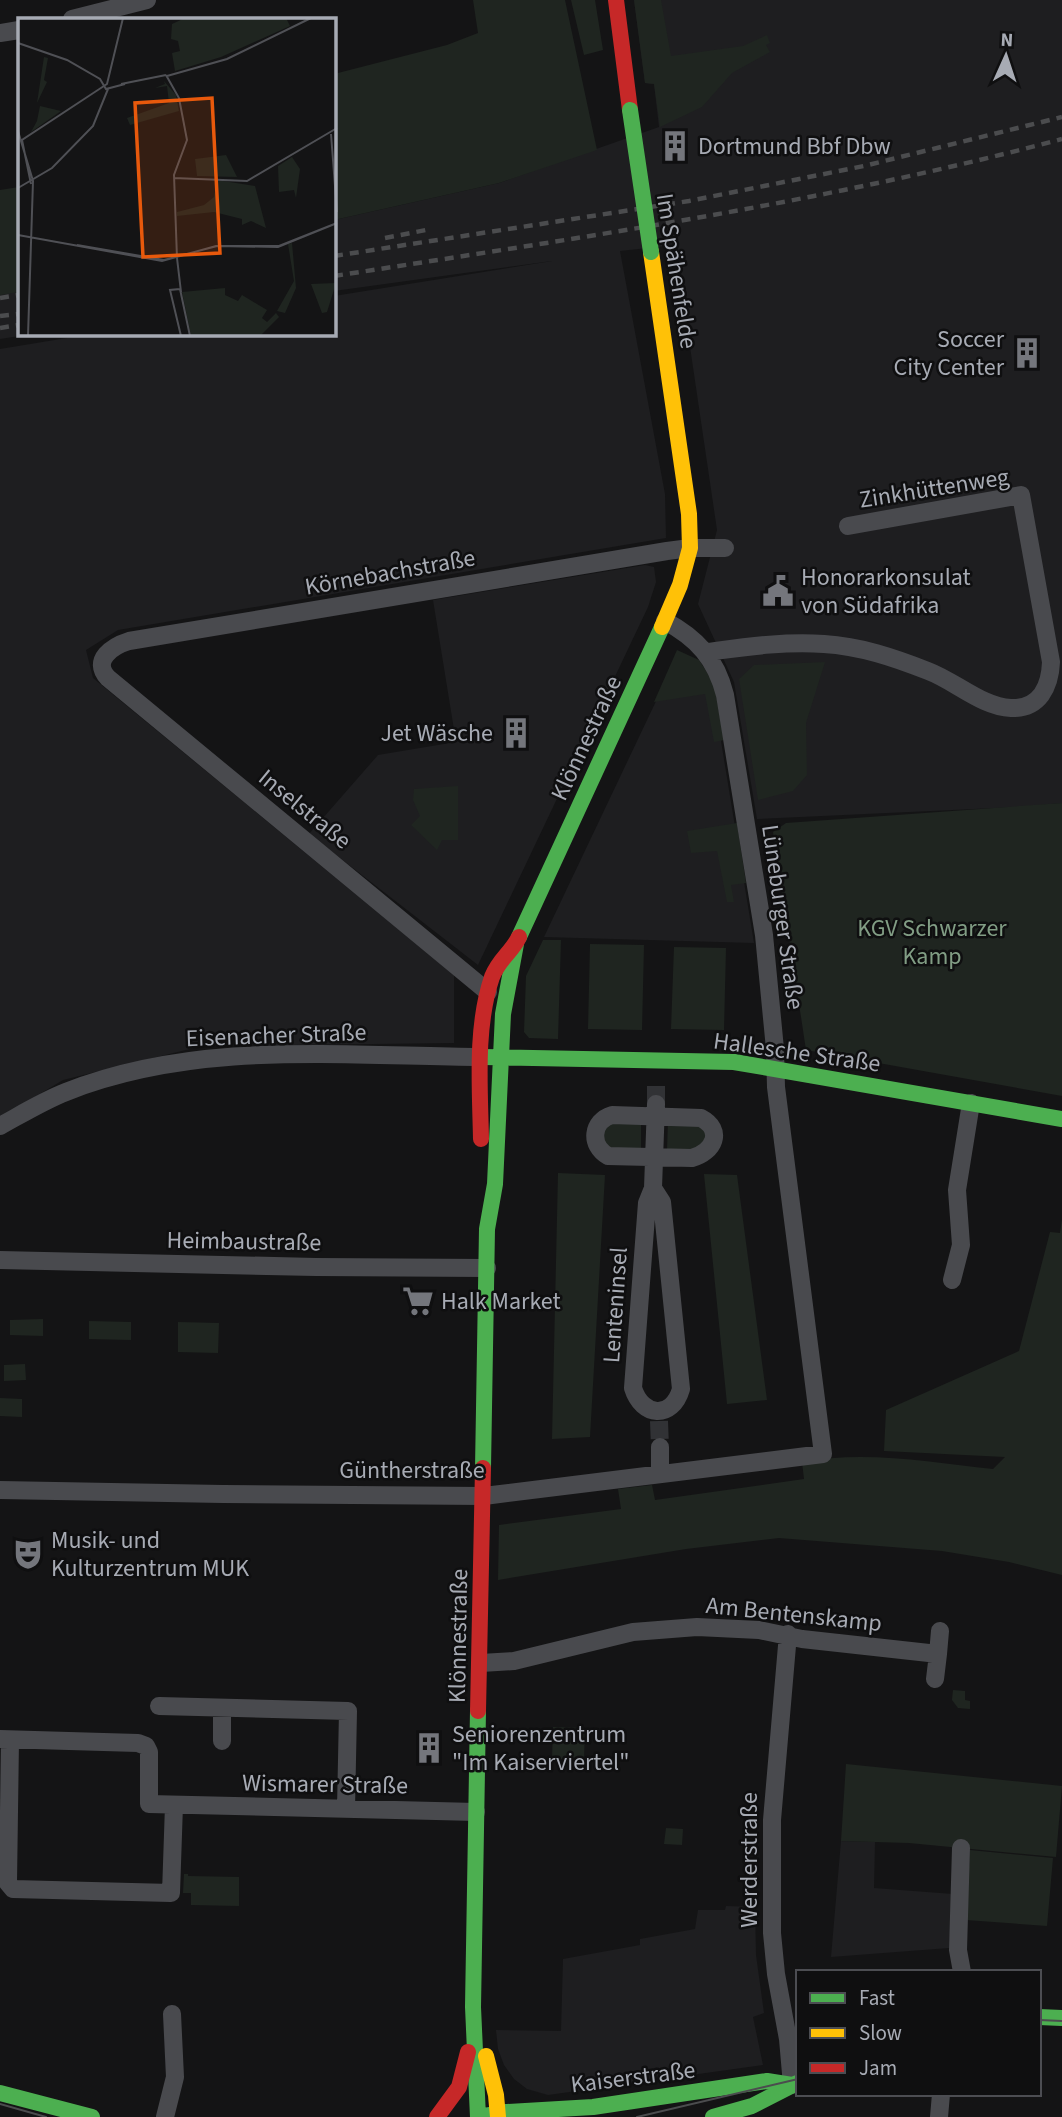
<svg xmlns="http://www.w3.org/2000/svg" width="1062" height="2117" viewBox="0 0 1062 2117" font-family="'Source Sans 3',sans-serif">
  <style>
    .built { fill: #1e1e20 }
    .green { fill: #1f2520 }
    .lines { fill: none; stroke-linecap: round; stroke-linejoin: round }
    .street-tunnel { stroke: #313235; stroke-width: 18; stroke-dasharray: 18 9; stroke-linecap: butt }
    .street { stroke: #494a4e; stroke-width: 18 }
    .fast { stroke: #4caf50; stroke-width: 16 }
    .slow { stroke: #ffc107; stroke-width: 16 }
    .jam { stroke: #c62828; stroke-width: 16 }
    .tram { stroke: #4b4c4e; stroke-width: 2 }
    .rail { stroke: #4b4c4e; stroke-width: 4.5; stroke-dasharray: 9 7; stroke-linecap: butt }
    .fast-bridge { stroke: #4caf50; stroke-width: 16 }
    .labels { text-anchor: middle; stroke-width: 5; stroke-linejoin: round; paint-order: stroke }
    .poi-label { font-size: 24px; fill: #a7abb4; stroke: #0f0f10; text-anchor: start }
    .street-label { font-size: 24px; fill: #a7abb4; stroke: #0f0f10 }
    .park-label { font-size: 24px; fill: #819d84; stroke: #0f0f10 }
    .inset-road { fill: none; stroke: #4f5055; stroke-width: 2 }
    .view { fill: #e8590c; fill-opacity: 0.15; stroke: #e8590c; stroke-width: 3.5 }
    .inset-edge { fill: none; stroke: #a7abb4; stroke-width: 3.5 }
  </style>
  <rect width="100%" height="100%" fill="#141415"/>
  <path class="built" d="M634,0h428v803l-43,4 -262,12 -23,-137 -36,-78 19,-74 -42,-285 -55,6 45,243 1,44 -548,92 -32,20 7,28 361,297v68l-252,3 -139,34 -63,38v-769l91,-15h243v-38l218,-35 -218,30v-71l165,-37 160,-56 -5,-43 -9,-1z
    M19,290v44h14l-33,5v-46z
    M645,565l9,2 2,15 -8,25 -170,358 -169,-131 69,-79 78,-13 -23,-142z
    M677,657l35,29 42,257 -210,-6z
    M841,1841l34,1 -1,46 79,6 -4,54 -118,9z
    M726,1906l29,1 1,48 8,58 -11,4 10,48 -215,30 -21,-6 -13,-10 -10,-14 -6,-16 -2,-19 65,1 2,-72 77,-14v-6l55,-10 3,-19h27z"/>
  <path class="green" d="M473,0h92l32,150 -98,33 -165,37v-146l113,-29 31,-12z
    M571,0h24l8,50 -19,5z
    M634,0h27l10,56 72,-10 24,-11 3,8 -4,2 4,7 -38,21 -30,34 -42,20 -6,-43 -9,-1z
    M19,187v105l-19,3v-105z
    M677,650l22,10 15,23 10,57 -10,2 -9,-48 -51,8z
    M825,662l-19,61 1,52 -14,16 -35,9 -19,-121 15,-14z
    M458,786v54h-16l-5,10 -26,-25 9,-9 -7,-16 1,-11z
    M1062,803v293l-256,-46 -33,-218 13,-9z
    M737,823l9,60 -15,2 3,17h-7l-10,-51 -26,2 -4,-22z
    M543,940h18l-3,99 -29,-1 -5,-6 2,-56z
    M590,944l54,1 -2,85 -54,-1z
    M674,947l52,1 -2,82 -53,-1z
    M609,1120l32,1v30l-26,2 -14,-12z
    M668,1121h27l14,14 -7,17 -35,-2z
    M558,1173l47,2 -15,262 -38,2z
    M704,1174l33,1 30,225 -40,4z
    M1062,1219v356l-53,-13 -67,-11 -163,-13 -93,11 -188,31 1,-55 122,-16 -3,-20 34,-4 3,15 149,-21 -2,-17c62,-12 129,0 191,7l12,-12 -121,-6 2,-41 133,-59 31,-119 10,1z
    M43,1319v17l-33,-1v-15z
    M89,1321l42,1v18l-42,-1z
    M178,1322l41,1 -1,30 -40,-1z
    M25,1364l1,16 -22,1v-16z
    M0,1398l22,1v18l-22,-1z
    M953,1690l12,1v9l5,1v8l-12,-1 -6,-8z
    M553,1727l32,1 -1,32 -32,-1z
    M846,1764l216,22 -6,71 -147,-14 -68,-2z
    M666,1828l17,1 -1,16 -18,-1z
    M970,1850l83,8 -6,68 -81,-6z
    M184,1874h4v2l51,1v29l-48,-1v-12h-8z"/>
  <g class="lines">
    <path class="street-tunnel" d="M656,1104v-26
      M659,1421l1,26"/>
    <path class="street" d="M72,19l75,-19
      M0,33l19,-3
      M707,652c38,-5 78,-11 117,-8 36,2 71,14 104,27 27,10 54,36 83,37 28,1 39,-21 40,-46l-30,-167 -173,31
      M488,992l-380,-314c-17,-18 5,-32 21,-37l538,-90 23,-3h35
      M612,1115l89,3c23,12 13,34 -9,40l-84,-2c-19,-11 -16,-35 4,-41z
      M0,1126c22,-12 43,-25 66,-34 131,-52 278,-36 415,-35
      M653,1188l9,14 19,187c-9,31 -39,28 -48,-1l14,-185 6,-15 3,-84
      M0,1260l316,7 171,1
      M952,1280l9,-35 -4,-55 14,-87
      M660,1447v27
      M0,1490l223,4 261,2 339,-42 -47,-367 -1,-38 -11,-114 -39,-240c-9,-36 -28,-57 -60,-74
      M788,1634l-16,186v113l4,41 12,65 4,46
      M938,1654l2,-23
      M481,1663l33,-2 119,-29 64,-5 62,3 43,9 136,15 -3,25
      M159,1706l189,5 -2,98
      M0,1739l138,4 8,3 3,6v52l327,8
      M10,1740l-2,143 5,6 158,4 3,-88
      M222,1741v-33
      M961,1848l-3,102 4,22
      M165,2117l10,-40 -3,-63
      M939,2117l2,-23"/>
    <path class="fast" d="M519,937l143,-310
      M483,1057l251,5 328,57
      M483,1468l4,-239 8,-45 8,-170 13,-70
      M1039,2017l23,1
      M0,2093l92,24
      M478,2117l-5,-110 5,-296
      M479,2117l28,-5 86,-5 174,-26 25,4
      M713,2117l39,-11 45,-23"/>
    <path class="slow" d="M651,252l38,262 1,34 -10,37 -18,42
      M486,2056l10,39 2,22"/>
    <path class="jam" d="M616,0l14,110
      M481,1139c-1,-52 -6,-112 11,-162 7,-18 20,-25 27,-40
      M478,1711l5,-243
      M437,2117l22,-30 9,-35"/>
    <path class="tram" d="M1039,2020l23,1
      M0,2104l46,13
      M637,2117l161,-38"/>
    <path class="rail" d="M385,238l41,-8
      M334,256l355,-55 175,-35 198,-49
      M334,276c245,-38 489,-73 728,-137
      M0,298l19,-3
      M0,316l19,-2
      M0,328l19,-3"/>
    <path class="fast-bridge" d="M630,110l21,142"/>
  </g>
  <defs>
    <symbol id="building-bare" viewBox="-9 -9 18 18"><path d="M-4-6H4V6H1V3H-1V6H-4ZM-2.5-4.3h1.7v1.8h-1.7ZM.8-4.3h1.7v1.8H.8ZM-2.5-1h1.7V.8h-1.7ZM.8-1h1.7V.8H.8Z" fill="#74767c" stroke="#0f0f10" stroke-width="2.5" paint-order="stroke"/></symbol>
    <symbol id="civic-bare" viewBox="-9 -9 18 18"><path d="M-.6-6.5H3V-4.5H.6V-3L4-1V1h2V6H-6V1h2V-1L-.6-3ZM-1.2 2.5V6h2.4V2.5Z" fill="#74767c" stroke="#0f0f10" stroke-width="2.5" paint-order="stroke"/></symbol>
    <symbol id="supermarket-bare" viewBox="-9 -9 18 18"><path d="M-6-5.5h2.5l.6 2H6L4.5 2H-2.5L-4.4-4H-6ZM-1.5 3.2a1.3 1.3 0 1 0 .1 0ZM3 3.2a1.3 1.3 0 1 0 .1 0Z" fill="#74767c" stroke="#0f0f10" stroke-width="2.5" paint-order="stroke"/></symbol>
    <symbol id="theatre-bare" viewBox="-9 -9 18 18"><path d="M-5-5.5Q0-4 5-5.5V0Q5 5 0 6Q-5 5-5 0ZM-3.3-2.5H-1v1.5H-3.3ZM1-2.5H3.3v1.5H1ZM-2.8 1Q0 5.5 2.8 1Z" fill="#74767c" stroke="#0f0f10" stroke-width="2.5" paint-order="stroke"/></symbol>
  </defs>
  <g fill-rule="evenodd">
    <use href="#building-bare" x="653" y="124" width="44" height="44"/>
    <use href="#building-bare" x="1005" y="331" width="44" height="44"/>
    <use href="#civic-bare" x="756" y="569" width="44" height="44"/>
    <use href="#building-bare" x="494" y="711" width="44" height="44"/>
    <use href="#supermarket-bare" x="396" y="1279" width="44" height="44"/>
    <use href="#theatre-bare" x="6" y="1532" width="44" height="44"/>
    <use href="#building-bare" x="407" y="1726" width="44" height="44"/>
  </g>
  <g class="labels">
    <g class="poi-label">
      <text x="698" y="154">Dortmund Bbf Dbw</text>
      <text x="1004" y="347" text-anchor="end">Soccer<tspan x="1004" dy="28">City Center</tspan></text>
      <text x="801" y="585">Honorarkonsulat<tspan x="801" dy="28">von Südafrika</tspan></text>
      <text x="493" y="741" text-anchor="end">Jet Wäsche</text>
      <text x="441" y="1309">Halk Market</text>
      <text x="51" y="1548">Musik- und<tspan x="51" dy="28">Kulturzentrum MUK</tspan></text>
      <text x="452" y="1742">Seniorenzentrum<tspan x="452" dy="28">"Im Kaiserviertel"</tspan></text>
    </g>
    <g class="street-label">
      <text transform="translate(677 271) rotate(81)" y="8">Im Spähenfelde</text>
      <text transform="translate(934 488) rotate(-9)" y="8">Zinkhüttenweg</text>
      <text transform="translate(390 572) rotate(-10)" y="8">Körnebachstraße</text>
      <text transform="translate(586 738) rotate(-65)" y="8">Klönnestraße</text>
      <text transform="translate(305 809) rotate(39)" y="8">Inselstraße</text>
      <text transform="translate(783 917) rotate(82)" y="8">Lüneburger Straße</text>
      <text transform="translate(276 1035) rotate(-2)" y="8">Eisenacher Straße</text>
      <text transform="translate(797 1052) rotate(8)" y="8">Hallesche Straße</text>
      <text transform="translate(244 1241) rotate(1)" y="8">Heimbaustraße</text>
      <text transform="translate(615 1305) rotate(-86)" y="8">Lenteninsel</text>
      <text x="412" y="1478">Güntherstraße</text>
      <text transform="translate(794 1614) rotate(6)" y="8">Am Bentenskamp</text>
      <text transform="translate(458 1636) rotate(-89)" y="8">Klönnestraße</text>
      <text transform="translate(325 1784) rotate(1)" y="8">Wismarer Straße</text>
      <text transform="translate(749 1860) rotate(-90)" y="8">Werderstraße</text>
      <text transform="translate(633 2077) rotate(-7)" y="8">Kaiserstraße</text>
    </g>
    <g class="park-label">
      <text x="932" y="936">KGV Schwarzer<tspan x="932" dy="28">Kamp</tspan></text>
    </g>
  </g>
  <g transform="translate(18 18)">
    <rect width="318" height="318" fill="#141415"/>
    <path d="M167,0h101l4,8 -69,31 -46,14 -3,-18 8,-2 -2,-10 -7,-2 1,-15zM26,39l4,1 -4,22 3,2 -10,21zM146,63l12,14 3,16 -49,14 -3,-7 42,-15 -2,-17 -12,2 10,-4zM22,88l21,5 -30,21 6,-11zM208,137l11,22 -40,-1 -2,-17zM274,139l8,12 -4,29 -2,-8 -15,2 -1,-26zM199,162l38,6 11,42 -15,-7 -9,4v-6l-28,-7 -37,4v-4l27,-7 10,-8zM274,225l4,45 -11,25 -8,-2 17,-30 -6,-37zM318,265l-9,29 -5,1 -11,-29zM207,270v7l13,6 4,-6 25,15 -5,8 5,4 9,-9 3,4 -19,19h-69l-9,-44z" fill="#1f2520"/>
    <path class="inset-road" d="M0,25l49,17 33,19 6,10 19,-5M148,57l13,23 8,42 -13,35 3,83M149,58l60,-17 84,-41M103,66l45,-9M0,113l15,50 -5,155M313,116l6,78M156,160l73,3 90,-53M13,166l-9,-44 85,-56 16,-66M0,170l34,-20 41,-42 15,-37M0,217l144,26 54,-15h63l58,-23M59,227l87,15 53,-14 61,1 59,-24M159,240l4,34M162,271l-10,1 11,46M162,271l10,47"/>
    <path class="view" d="M194,80l8,155 -77,4 -8,-154z"/>
    <rect width="318" height="318" class="inset-edge"/>
  </g>
  <rect x="796" y="1970" width="245" height="126" fill="#0f0f10" stroke="#4c4d52" stroke-width="2"/>
  <rect x="810" y="1993" width="35" height="10" fill="#4caf50" stroke="#4c4d52" stroke-width="2"/>
  <text x="859" y="2005" font-size="21" fill="#a7abb4">Fast</text>
  <rect x="810" y="2028" width="35" height="10" fill="#ffc107" stroke="#4c4d52" stroke-width="2"/>
  <text x="859" y="2040" font-size="21" fill="#a7abb4">Slow</text>
  <rect x="810" y="2063" width="35" height="10" fill="#c62828" stroke="#4c4d52" stroke-width="2"/>
  <text x="859" y="2075" font-size="21" fill="#a7abb4">Jam</text>
  <g transform="translate(1006 56) rotate(3)" stroke="#0f0f10" stroke-width="5" paint-order="stroke">
  <path d="M0-5L12 26L0 18L-12 26Z" fill="#a7abb4"/>
  <text y="-10" font-size="19" font-weight="bold" text-anchor="middle" fill="#a7abb4">N</text>
  </g>
</svg>
